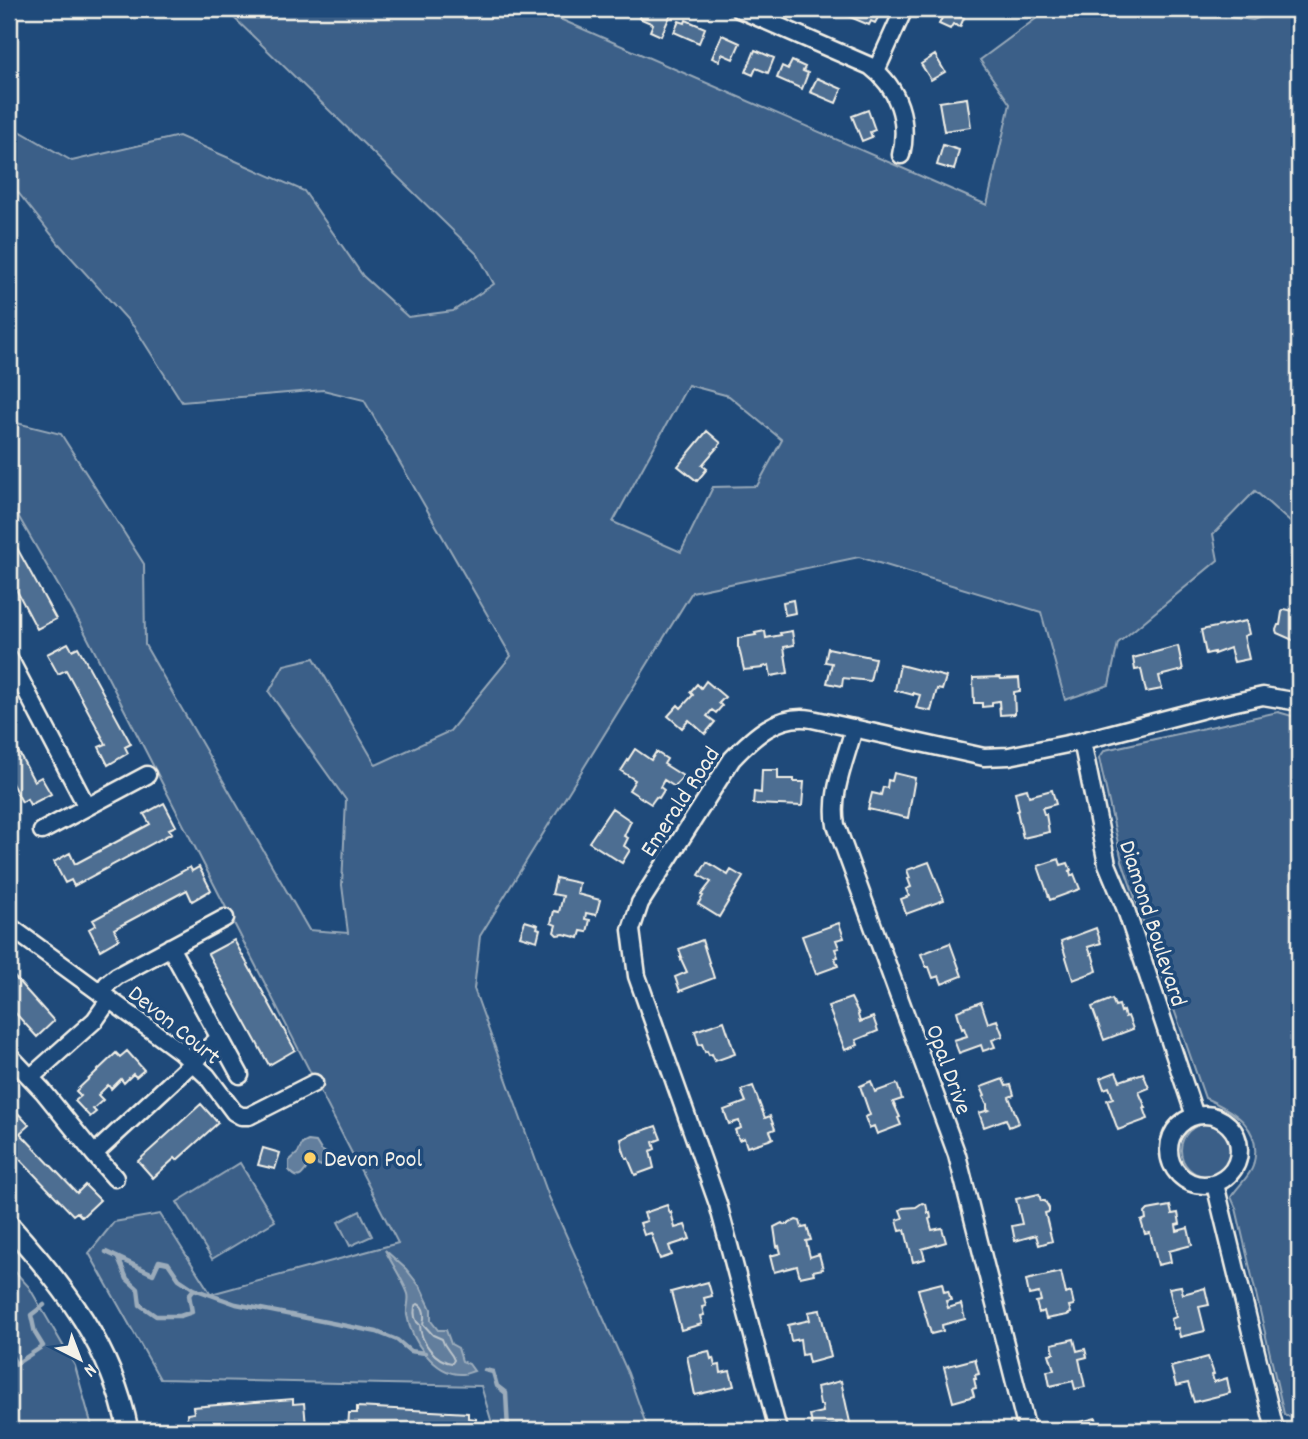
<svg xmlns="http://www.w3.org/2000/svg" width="1308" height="1439" viewBox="0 0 1308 1439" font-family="Dekko,sans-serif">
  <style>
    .green { fill: #3a5f88; stroke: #97a8b8; stroke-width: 2; fill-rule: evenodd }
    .water { fill: #627e9d; stroke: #9cacbb; stroke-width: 2 }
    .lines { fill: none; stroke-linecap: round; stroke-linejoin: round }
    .shore { stroke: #bac3ca; stroke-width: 2 }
    .stream { stroke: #9cacbb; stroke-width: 4.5 }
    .building { fill: #4d6e92; stroke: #f4f1e8; stroke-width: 2 }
    .minor-casing { stroke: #f4f1e8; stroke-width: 21 }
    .tertiary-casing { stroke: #f4f1e8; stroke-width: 24 }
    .minor { stroke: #1f4a7a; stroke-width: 16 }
    .tertiary { stroke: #1f4a7a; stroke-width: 19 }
    .poi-dot { fill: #ffd166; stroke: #1f4a7a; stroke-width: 2.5 }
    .labels { text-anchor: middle; stroke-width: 7; stroke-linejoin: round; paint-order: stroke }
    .street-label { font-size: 24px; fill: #f4f1e8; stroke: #1f4a7a }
    .poi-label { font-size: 24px; fill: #f4f1e8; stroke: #1f4a7a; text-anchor: start }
  </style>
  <rect width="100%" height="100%" fill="#1f4a7a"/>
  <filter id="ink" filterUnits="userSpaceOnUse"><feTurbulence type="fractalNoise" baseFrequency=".0143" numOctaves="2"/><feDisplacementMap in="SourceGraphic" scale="14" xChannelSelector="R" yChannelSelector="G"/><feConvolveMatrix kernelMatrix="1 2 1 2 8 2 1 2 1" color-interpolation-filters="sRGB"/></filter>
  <g filter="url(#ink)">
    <path class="green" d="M225,9h312l450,196 23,-101 -30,-44 69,-51h116l88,11 31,-11h15v521l-44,-39 -42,43 5,26 -100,83 -9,42 -44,15 -24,-88 -182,-55 -167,35 -212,344 -6,53 75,208 79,176 20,57h-154l-13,-44 -321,-7 -71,-126 25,-31 46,-8 51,80 187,-51 -317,-618 -72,-125v-79l52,13 83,130 1,81 164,285 39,3 -6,-48 4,-85 -77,-108 15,-27 30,-7 62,107 74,-34 61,-75 -147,-256 -41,-10 -141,12 -47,-74 -76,-84 -50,-63v-56l63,36 107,-25 125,55 59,85 45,41 45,-6 41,-27 -16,-29zM688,385l41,11 53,44 -25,46 -44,1 -32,65 -68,-30z
      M1278,712l21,6v701l-4,1 -11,-6 -48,-206 -5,-11c6,-10 19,-21 22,-31 11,-38 -19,-55 -48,-68l-83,-237 -23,-103 6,-8z
      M1181 1150a26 26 0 1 1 52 0a26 26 0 1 1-52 0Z
      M240,1163l35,58 -63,38 -35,-57z
      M360,1211l12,25 -22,10 -12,-24z
      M9,1265l20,22 46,79 18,64h-84z"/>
    <path class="water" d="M308,1141l8,1 5,8 7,4c3,6 -1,10 -7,12l-9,-4c-8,6 -10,24 -23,8v-9l9,-8 4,-9z
      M385,1250l21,19 15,19 10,21v12l7,9h8l5,14 7,4 4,13 7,3 5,7c-4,1 -7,3 -11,3 -28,2 -52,-34 -56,-59 -1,-7 3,-14 1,-21 -4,-12 -17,-32 -23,-44z"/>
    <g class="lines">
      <path class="shore" d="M418,1304c7,3 7,13 5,20l10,11 9,4c3,11 9,12 12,21l-2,3c-17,-2 -32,-22 -32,-38 -6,-4 -6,-13 -5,-19z"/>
      <path class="stream" d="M106,1252l47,22 6,-13 9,2 11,16 15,10 42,15 141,28 20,8 13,11 15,2
        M118,1258l9,21 11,10 2,16 16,11h24l12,-4 -3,-17 5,-6
        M9,1352l7,12 27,-18 -8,-13 -4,-18 13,-10
        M485,1370l8,2 4,14 9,7 2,37"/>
    </g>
    <path class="building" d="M643,9h18l10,5 -10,22 -11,-5 3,-7 -14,-6z
      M846,9h23l11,5 -5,9 -4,-2 -2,4 -26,-11z
      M943,9h17l-3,6 7,3 -4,9 -7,-3 -3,5 -11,-5 3,-6 -3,-1z
      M686,20l19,8 -6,15 -25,-11 5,-11 6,2z
      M722,35l18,8 -7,16 -11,-5 -3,7 -7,-3z
      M755,50l19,8 -6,15 -12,-5 -3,7 -7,-3z
      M935,55l10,17 -14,8 -10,-16z
      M792,61l13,6 -2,4 5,2 -6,16 -25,-11 5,-12 6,3z
      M817,78l25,11 -6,14 -26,-11z
      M967,98l4,29 -27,4 -5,-29z
      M868,110l7,20 -5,2 2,5 -10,4 -10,-25z
      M943,145l16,5 -5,20 -17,-5z
      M707,431l14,12 -19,22 5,4 -10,12 -19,-15z
      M17,548l39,71 -19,10 -28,-53v-23z
      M793,600l2,13 -10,2 -2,-13z
      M1294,606l5,1v33l-3,-1 -1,2 -18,-8 -1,-3 2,-5h2l2,-13 3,-3 8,2z
      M1246,621l3,13 -5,2 5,23 -15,3 -4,-14 -16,6v-2l-8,2 -5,-24z
      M765,631l1,7 15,-3 -1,-2 12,-2 2,14 -10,2 4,26 -17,3 -2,-11 -6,2v1l-19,2 -5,-22 -1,-1v-9l18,-3 -1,-2z
      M68,643l4,7 6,-3 53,97 -6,3 3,6 -20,12 -9,-18 7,-3 -40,-74 -8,4 -11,-20z
      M1178,646l5,24 -24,6 3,13 -16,3 -5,-23 -6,1 -2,-12z
      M828,648l47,10 -5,23 -27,-3 -1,8 -15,-3 5,-20 -7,-1z
      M900,665l46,12 -4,13 -5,-1 -6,22 -15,-3 4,-13 -7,-2v2l-18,-5z
      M1000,677l1,2 18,-1 1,13 -6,1 1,22 -15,1 -1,-14 -7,1v4l-10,1v-4h-8l-1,-25z
      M706,681l19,16 -6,6 3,3 -6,7 -4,-3 -5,6 8,6 -10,12 -16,-14 -7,8 -14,-12 10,-11 3,3 12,-13 -3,-3 7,-8 4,4z
      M9,734l25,47 7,-4 10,17 -21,11 -3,-6 -5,3 -13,-24z
      M635,749l16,11 5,-8 11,7 -3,5 19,12 -8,11 -11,-7 -4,7 4,3 -5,8 -3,-1 -5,7 -22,-14 6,-10 -14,-9z
      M762,770h16v9h16v3h10l-2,24 -49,-2 1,-12 7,1z
      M894,773l21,5 -7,40 -40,-9 4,-16 9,2 2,-8 4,1 1,-8 4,1z
      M1027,789l2,7 23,-6 4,14 -14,4 2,6h2l3,18 -26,6 -6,-27 2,-1 -4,-18z
      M164,803l12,23 -7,3 3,4 -98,53 -3,-6 -6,3 -11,-21 16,-9 5,11 75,-40 -6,-10z
      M612,808l19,13 -7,15 4,2 -4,8 6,4 -8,13 -33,-21z
      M1059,859l2,6 7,-2 3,7 -3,1h2l1,5 3,-2 6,15 -30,11 -12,-34z
      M707,862l21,13 3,-5 12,7 -24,40 -21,-13 5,-8 -2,-1 10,-13 -12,-7z
      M929,862l15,38 -38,14 -5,-15 8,-3 -3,-7 5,-2 -3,-8 2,-1 -3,-8z
      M190,867l2,4 7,-4 12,23 -19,11 -5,-11 -73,39 5,10 -19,11 -11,-21 7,-4 -3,-5z
      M556,878l23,5 -2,11 23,6 -4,15 -10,-2 -1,6 5,1 -3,12 -6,-1 -2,7 -15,-4 -7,1 -3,-3 2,-7 -5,-2 3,-12 5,1 4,-16 -11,-2z
      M525,921l13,4 -1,3 3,1 -3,12 -17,-5z
      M839,923l5,15 -8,2 3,8 -4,1 3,8 -3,1 3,8 -22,8 -14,-38z
      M1096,928l5,15 -13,4 3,7 1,-1 5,18 -24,9 -12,-39z
      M234,940l61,110 -26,15 -61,-111z
      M702,940l12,38 -34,13 -5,-14 12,-5 -7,-15h2l-3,-8z
      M950,943l12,33 -20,8 -3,-8 -6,2 -4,-11h-3l-5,-13z
      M9,971l45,50 -17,16 -28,-31z
      M851,998l8,16 -1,1 2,7 13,-5 5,14 -22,9 2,5 -13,5 -17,-44z
      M1112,999l3,7 4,-1 2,7 2,-1 2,6 3,-1 5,13 -29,11 -12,-33z
      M981,1002l7,21 9,-3 6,16 -11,4 3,7 -12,4 -2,-6 -22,8 -5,-13 13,-4 -3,-8 -2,1 -5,-18z
      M724,1021l11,33 -20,7 -3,-7 -3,1 -2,-4 -2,1 -3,-8 -3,1 -4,-14z
      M127,1051l17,19 -8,7 -3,-3 -9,9 -3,-4 -10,10 -3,-4 -10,10 5,5 -10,9 3,3 -6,5 -15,-16 6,-5 -5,-5 40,-38 4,4z
      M1116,1072l4,9 23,-8 6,15 -10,4 7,16h-2l4,11 -30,11 -11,-30 6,-2 -4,-11 -5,2 -4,-11z
      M1003,1079l3,7 5,-1 3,10 -5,2 10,26 -10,4 -3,-8 -22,8 -5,-14 10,-3 -2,-1v-5l-4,-7 2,-1 -4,-9z
      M871,1081l4,11 22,-8 5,15 -9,3 7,15 -2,1 3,7 -24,9 -3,-8 -5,2 -4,-11 5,-2 -10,-29z
      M753,1086l12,32 5,-2 5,13 -5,2 3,7 -4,2 -22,7 -3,-9 -5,2 -4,-10 6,-2 -2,-7 -10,3 -5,-14 22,-8 -5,-12z
      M201,1104l17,19 -41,37 -2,-2 -22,20 -15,-17z
      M13,1108l16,17 -9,8 57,60 8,-8 15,15 -18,17 -5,-5 -4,3 -64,-67v-35z
      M656,1126l5,13 -8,3 2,7 -5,2 4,17 -19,7 -7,-17h-2l-3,-9 -2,-10 18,-8v1z
      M263,1148l17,5 -5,16 -17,-4z
      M1039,1194l2,7h4l4,7v4l-4,1 7,28 -13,4 -3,-10 -21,6 -3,-15 10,-2 -6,-25z
      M922,1203l4,1 2,9 2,-1 1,6 -2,1 3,11 10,-2 4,14 -24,7 3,10 -12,3 -8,-32 -5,1 -3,-11 6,-2 -3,-8 3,-2 13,-1z
      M667,1205l3,8 1,-1 4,16 10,-3 5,14 -21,7 3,9 -12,4 -9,-26 -7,2 -4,-12 7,-2 -3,-8z
      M1170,1206l2,8 6,-1 2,11 -4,1 1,6 11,-3 4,17 -23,6 2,11 -13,3 -8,-32 -5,1 -4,-13 5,-2 -1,-6 3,-3z
      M796,1220l4,1 2,7 5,-1 4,13 -5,1 4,16 9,-3 4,15 -10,2 1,3 -14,3 -3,-11 -23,6 -4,-16 11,-3 -2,-7 -2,1 -3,-20 8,-4 2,2 6,-2z
      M1061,1272l5,22 5,-2 3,13 -5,1 2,7 -4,2 -21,4 -2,-8 -5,2 -3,-11 5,-1 -2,-8 -10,2 -3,-15z
      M708,1282l4,14 -8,2 2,8 -4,1 2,8 -4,1 2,8 -21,6 -10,-38z
      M942,1283l2,9 4,-1 3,9 -5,1 2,7 13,-4 4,15 -23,6 1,6 -12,3 -13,-45z
      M1181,1286l2,8 22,-6 4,17 -10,2 6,24 -25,6 -2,-9 -4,1 -3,-10 5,-2 -7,-29z
      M820,1310l11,47 -22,6 -2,-9 -5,1 -2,-16 -9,2 -3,-16 22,-5 -2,-8z
      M1074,1339l3,12 8,-2 2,8 -8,2 6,28 -10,2 -2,-8 -23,5 -3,-15 7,-1 -5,-16 5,-1 -2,-9z
      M709,1351l2,8 2,-1 2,8 5,-1 1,8 9,-2 4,15 -39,9 -8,-39z
      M1208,1357l6,17 -2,1 2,7 13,-4 3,15 -36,9 -6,-19 -12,3 -5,-19z
      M975,1359l4,15 -4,1 1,4h-2l2,9 -4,1 2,7 -21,6 -9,-35z
      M841,1381l10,46 -13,3 -1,-6 -24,6 -3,-15 13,-3 -1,-7h-2l-3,-18z
      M293,1399v5l11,-1 2,23 -15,1v-3l-82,6h-21l-1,-16 7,-1 -1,-6z
      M357,1407l111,6v5l8,1v11h-128l1,-17h8z
      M1096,1418l3,12h-38l-1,-3z"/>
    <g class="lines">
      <defs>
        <path id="minor" d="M739,9l131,57c29,22 39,55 31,89
          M876,71l28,-62
          M9,658l78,149
          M854,728c-8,31 -24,65 -18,97l121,330 70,275
          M1082,741l25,123 18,43 70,209
          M42,831l105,-56
          M9,926l171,125 27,25 27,36 7,4h8l65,-33
          M170,947l70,128
          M101,994l6,-10 10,-8 108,-58
          M9,1055l34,36 51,63 21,24
          M31,1077l64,-57 14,-20
          M1169 1150a35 35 0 1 1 70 0a35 35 0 1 1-70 0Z
          M94,1154l125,-116
          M1215,1184l60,246
          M778,1430l-60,-226 -81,-228 -6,-46 9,-27 92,-144c21,-22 46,-46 80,-40l172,38 25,-1 73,-15 122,-32 59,-13 36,6"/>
        <path id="tertiary" d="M9,1225c55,61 103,122 119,205"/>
      </defs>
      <use href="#minor" class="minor-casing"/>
      <use href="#tertiary" class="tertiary-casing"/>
      <use href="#minor" class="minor"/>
      <use href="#tertiary" class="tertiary"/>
    </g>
  </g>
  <circle class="poi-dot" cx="310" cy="1158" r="7"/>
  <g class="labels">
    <g class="street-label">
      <text transform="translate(679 801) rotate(-57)" y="8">Emerald Road</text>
      <text transform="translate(1154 923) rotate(72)" y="8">Diamond Boulevard</text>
      <text transform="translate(175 1024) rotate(39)" y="8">Devon Court</text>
      <text transform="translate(950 1069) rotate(70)" y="8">Opal Drive</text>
    </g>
    <g class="poi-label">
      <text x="324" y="1166">Devon Pool</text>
    </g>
  </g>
  <rect width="1308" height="1439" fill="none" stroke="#1f4a7a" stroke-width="35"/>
  <rect x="18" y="18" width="1273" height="1404" fill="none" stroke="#f4f1e8" stroke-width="2.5" filter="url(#ink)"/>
  <g transform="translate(80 1359) rotate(138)" stroke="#1f4a7a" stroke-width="5" paint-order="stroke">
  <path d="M0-5L12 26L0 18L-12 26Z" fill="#f4f1e8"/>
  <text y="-10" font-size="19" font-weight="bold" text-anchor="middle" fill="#f4f1e8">N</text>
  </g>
</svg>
